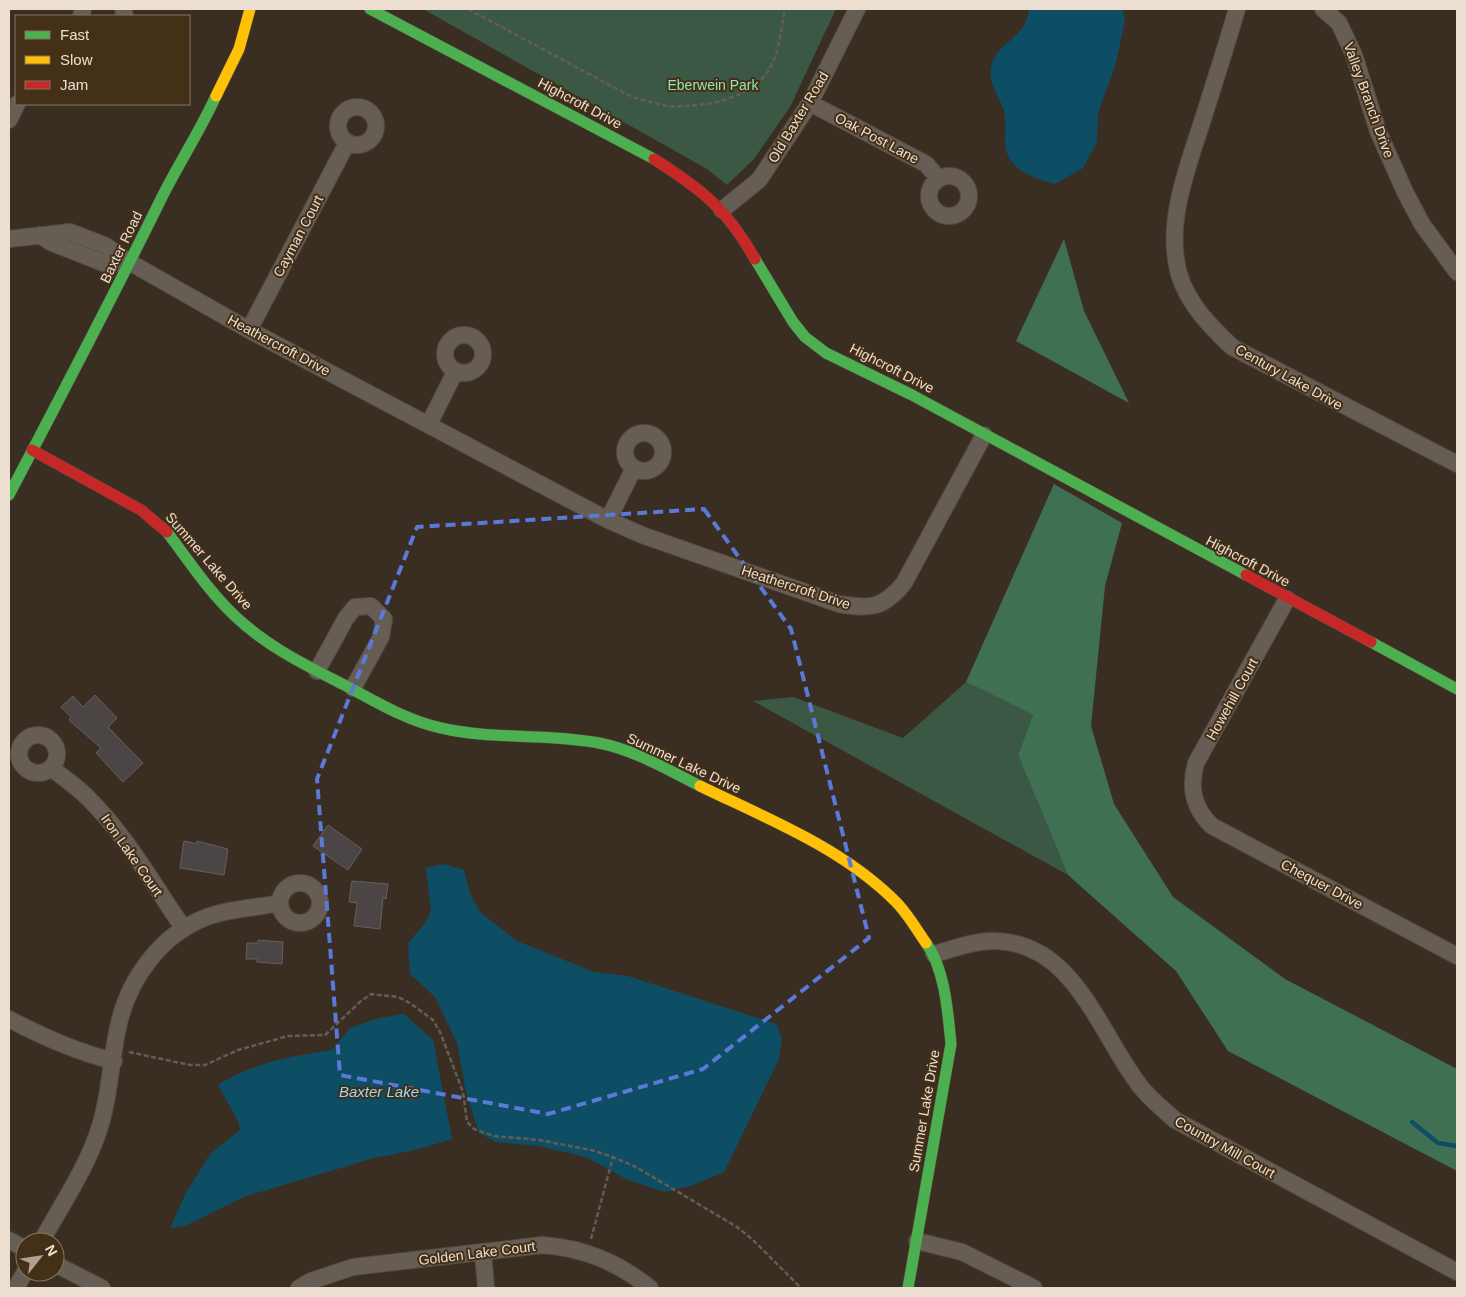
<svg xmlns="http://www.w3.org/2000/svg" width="1466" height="1297" viewBox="0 0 1466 1297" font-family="Arial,sans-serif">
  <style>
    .green { fill: #3a5844 }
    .forest { fill: #407053 }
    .water { fill: #0d4e65 }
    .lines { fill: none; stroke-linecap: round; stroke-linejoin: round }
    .stream { stroke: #0d4e65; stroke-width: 4.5 }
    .building { fill: #4b4645; stroke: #645e5f }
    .street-casing { stroke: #554b40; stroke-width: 18 }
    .fast-casing { stroke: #554b40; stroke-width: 12 }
    .slow-casing { stroke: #554b40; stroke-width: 12 }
    .jam-casing { stroke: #554b40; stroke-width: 12 }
    .path { stroke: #655d54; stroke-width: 2.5; stroke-dasharray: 5 2.5; stroke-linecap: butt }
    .street { stroke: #665d54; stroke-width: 16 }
    .fast { stroke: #4caf50; stroke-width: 11 }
    .slow { stroke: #ffc107; stroke-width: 11 }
    .jam { stroke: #c62828; stroke-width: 11 }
    .marked { fill: none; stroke: #5b79d6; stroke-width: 4; stroke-dasharray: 10 6; stroke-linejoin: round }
    .labels { text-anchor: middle; stroke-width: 4; stroke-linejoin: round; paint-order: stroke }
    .park-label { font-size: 14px; fill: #8fe5b4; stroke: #442f17 }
    .street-label { font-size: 14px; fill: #ecded0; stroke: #442f17 }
    .water-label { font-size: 15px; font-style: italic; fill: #92d9fc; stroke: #442f17 }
  </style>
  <rect width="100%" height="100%" fill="#3a2e22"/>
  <path class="green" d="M423,9h413l-46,98 -36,52 -27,26 -20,-16z
    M966,682l67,33 -15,40 50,120 -315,-174 40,-4 110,41z"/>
  <path class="forest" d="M1064,239l20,72 45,92 -113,-62z
    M1054,484l68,39 -17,63 -14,140 23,78 59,93 112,82 172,90v102l-229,-120 -52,-80 -108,-96 -50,-120 15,-40 -67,-33z"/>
  <path class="water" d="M1029,9h93l3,11 -9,43 -18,50 -1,29 -14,26 -28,16c-18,-5 -43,-12 -49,-34 -3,-13 2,-27 -3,-42 -4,-12 -15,-25 -12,-40 5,-27 36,-29 38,-59z
    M443,864l21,6 6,24 10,18 37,29 77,31 34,4 148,48 6,14 -3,21 -55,113 -31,13 -28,7 -37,-12 -42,-23 -48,-11 -42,-4 -17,-9 -13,-41 -9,-49 -22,-46 -25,-23 -2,-31 17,-20 6,-12 -5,-43z
    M404,1014l29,26 19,99 -37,11 -41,8 -128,38 -61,30 -15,2 16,-35 24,-39 30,-24 -2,-9 -20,-36c34,-22 74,-29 114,-35l18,-22 29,-10z"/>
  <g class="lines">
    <path class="stream" d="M1412,1122l26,21 19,3"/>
  </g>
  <path class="building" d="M95,695l22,23 -9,9 35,36 -20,19 -27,-29 5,-5 -32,-28 2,-3 -10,-10 12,-11 10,11z
    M328,825l34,24 -14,21 -35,-24z
    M184,841l13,3v-3l31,8 -4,26 -44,-7z
    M352,881l36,3 -2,15 -3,-1 -3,31 -26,-3 3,-23 -8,-1z
    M258,940l25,2 -1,22 -25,-2v-3h-11l1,-16h11z"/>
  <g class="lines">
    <defs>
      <path id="street" d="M123,9l2,7
        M1237,9c-11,38 -23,75 -35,113 -15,47 -37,102 -23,152 9,30 31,52 53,73l225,117
        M1323,9l16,14 15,32 24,76 27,61 17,32 35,48
        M81,16l2,-7
        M810,103l116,61 13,15
        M338 126a19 19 0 1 1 38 0a19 19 0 1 1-38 0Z
        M9,120l8,-16
        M929 196a20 20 0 1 1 40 0a20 20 0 1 1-40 0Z
        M722,210l37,-30 51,-77 47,-94
        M40,235l10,7 56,22 25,-1
        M9,239l61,-7 36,14 25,17 118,67 359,190 34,15 197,69c31,5 44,5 65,-21l80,-148
        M249,330l98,-187
        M445 354a19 19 0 1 1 38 0a19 19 0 1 1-38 0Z
        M429,424l26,-52
        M625 452a19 19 0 1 1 38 0a19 19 0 1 1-38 0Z
        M608,520l26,-52
        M1287,599l-91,164c-7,25 -3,45 16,63l245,130
        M317,671l29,-53 9,-11 16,-1 13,13 -3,18 -28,51
        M19 754a19 19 0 1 1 38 0a19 19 0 1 1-38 0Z
        M51,768c12,9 25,18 36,29 39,38 66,87 97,132
        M280 903a20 20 0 1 1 40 0a20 20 0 1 1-40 0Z
        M934,954c19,-5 39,-13 59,-13 81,0 106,92 147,145 10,13 23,23 35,34l282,152
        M9,1019c34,18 67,33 105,42
        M9,1240l16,9
        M917,1241l45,11 72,36
        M41,1242c21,-38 48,-77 60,-119 10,-34 10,-70 19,-104 11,-42 41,-83 82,-100 23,-10 53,-11 78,-16
        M483,1253l3,35
        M55,1264l47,24
        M16,1288l9,-16
        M299,1288l12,-7 42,-14 189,-22c42,3 75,17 108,43"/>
      <path id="fast" d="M370,9l284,150
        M755,259l38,63 12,15 21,16 86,42 334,180
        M9,495c52,-99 104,-198 153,-298 17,-34 38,-66 54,-101
        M167,532c22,29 43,61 69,85 33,31 73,50 112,70 30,16 60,34 93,41 52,12 106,5 158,15 36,7 69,27 101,43
        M1371,642l86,47
        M908,1288l43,-244c-3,-31 -6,-75 -25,-101"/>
      <path id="slow" d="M216,96l23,-47 11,-40
        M700,786c68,33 140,61 194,114 13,12 22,29 32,43"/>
      <path id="jam" d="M654,159c47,30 73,50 101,100
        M32,450l109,60 26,22
        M1246,575l125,67"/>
    </defs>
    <use href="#street" class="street-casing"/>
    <use href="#fast" class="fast-casing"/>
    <use href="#slow" class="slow-casing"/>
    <use href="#jam" class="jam-casing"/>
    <path class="path" d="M468,9l164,88c17,5 35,11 53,9 29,-1 70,-10 85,-38 10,-17 11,-40 15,-59
      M129,1052l61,13h15l33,-15 50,-14 37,-1 36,-34 10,-7 27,3 12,6 23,17 7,12 23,60 4,30 7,7 20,7 45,4 52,10 22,7 23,10 101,60 15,12 49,49
      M591,1239l22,-82"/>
    <use href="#street" class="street"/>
    <use href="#fast" class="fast"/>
    <use href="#slow" class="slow"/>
    <use href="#jam" class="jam"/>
  </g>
  <path class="marked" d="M704,509l87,120 78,309 -166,131 -155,45 -208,-39 -23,-296 100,-252z"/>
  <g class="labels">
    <g class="park-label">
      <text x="713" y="90">Eberwein Park</text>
    </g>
    <g class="street-label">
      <text transform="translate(1369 100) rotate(70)" y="5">Valley Branch Drive</text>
      <text transform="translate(580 103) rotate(28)" y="5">Highcroft Drive</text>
      <text transform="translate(798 117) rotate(-59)" y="5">Old Baxter Road</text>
      <text transform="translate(877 138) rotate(28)" y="5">Oak Post Lane</text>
      <text transform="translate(298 236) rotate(-62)" y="5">Cayman Court</text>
      <text transform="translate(121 247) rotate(-64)" y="5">Baxter Road</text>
      <text transform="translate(279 345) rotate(28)" y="5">Heathercroft Drive</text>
      <text transform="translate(892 368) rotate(27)" y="5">Highcroft Drive</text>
      <text transform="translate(1289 377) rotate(29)" y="5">Century Lake Drive</text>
      <text transform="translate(209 561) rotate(49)" y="5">Summer Lake Drive</text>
      <text transform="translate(1248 561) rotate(28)" y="5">Highcroft Drive</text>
      <text transform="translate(796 587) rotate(18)" y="5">Heathercroft Drive</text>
      <text transform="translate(1232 699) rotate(-61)" y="5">Howehill Court</text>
      <text transform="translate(684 763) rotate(25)" y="5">Summer Lake Drive</text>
      <text transform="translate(132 855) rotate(55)" y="5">Iron Lake Court</text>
      <text transform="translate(1322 884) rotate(28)" y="5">Chequer Drive</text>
      <text transform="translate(924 1111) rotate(-80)" y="5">Summer Lake Drive</text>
      <text transform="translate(1225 1147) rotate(29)" y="5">Country Mill Court</text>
      <text transform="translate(477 1253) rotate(-7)" y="5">Golden Lake Court</text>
    </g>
    <g class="water-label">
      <text x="379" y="1097">Baxter Lake</text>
    </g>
  </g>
  <rect width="1466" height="1297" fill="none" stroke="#ecded0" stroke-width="20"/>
  <rect x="15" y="15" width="175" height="90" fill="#442f17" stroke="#877561"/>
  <rect x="25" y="31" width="25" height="8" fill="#4caf50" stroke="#877561"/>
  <text x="60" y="40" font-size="15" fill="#ecded0">Fast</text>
  <rect x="25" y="56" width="25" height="8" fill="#ffc107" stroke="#877561"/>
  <text x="60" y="65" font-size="15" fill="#ecded0">Slow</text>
  <rect x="25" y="81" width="25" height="8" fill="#c62828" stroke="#877561"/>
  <text x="60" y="90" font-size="15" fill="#ecded0">Jam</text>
  <g transform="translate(40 1257) rotate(60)"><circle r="24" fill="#442f17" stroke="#877561"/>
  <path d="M0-4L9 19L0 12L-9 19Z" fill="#aea093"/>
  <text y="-8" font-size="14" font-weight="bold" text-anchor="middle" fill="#ecded0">N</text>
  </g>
</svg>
